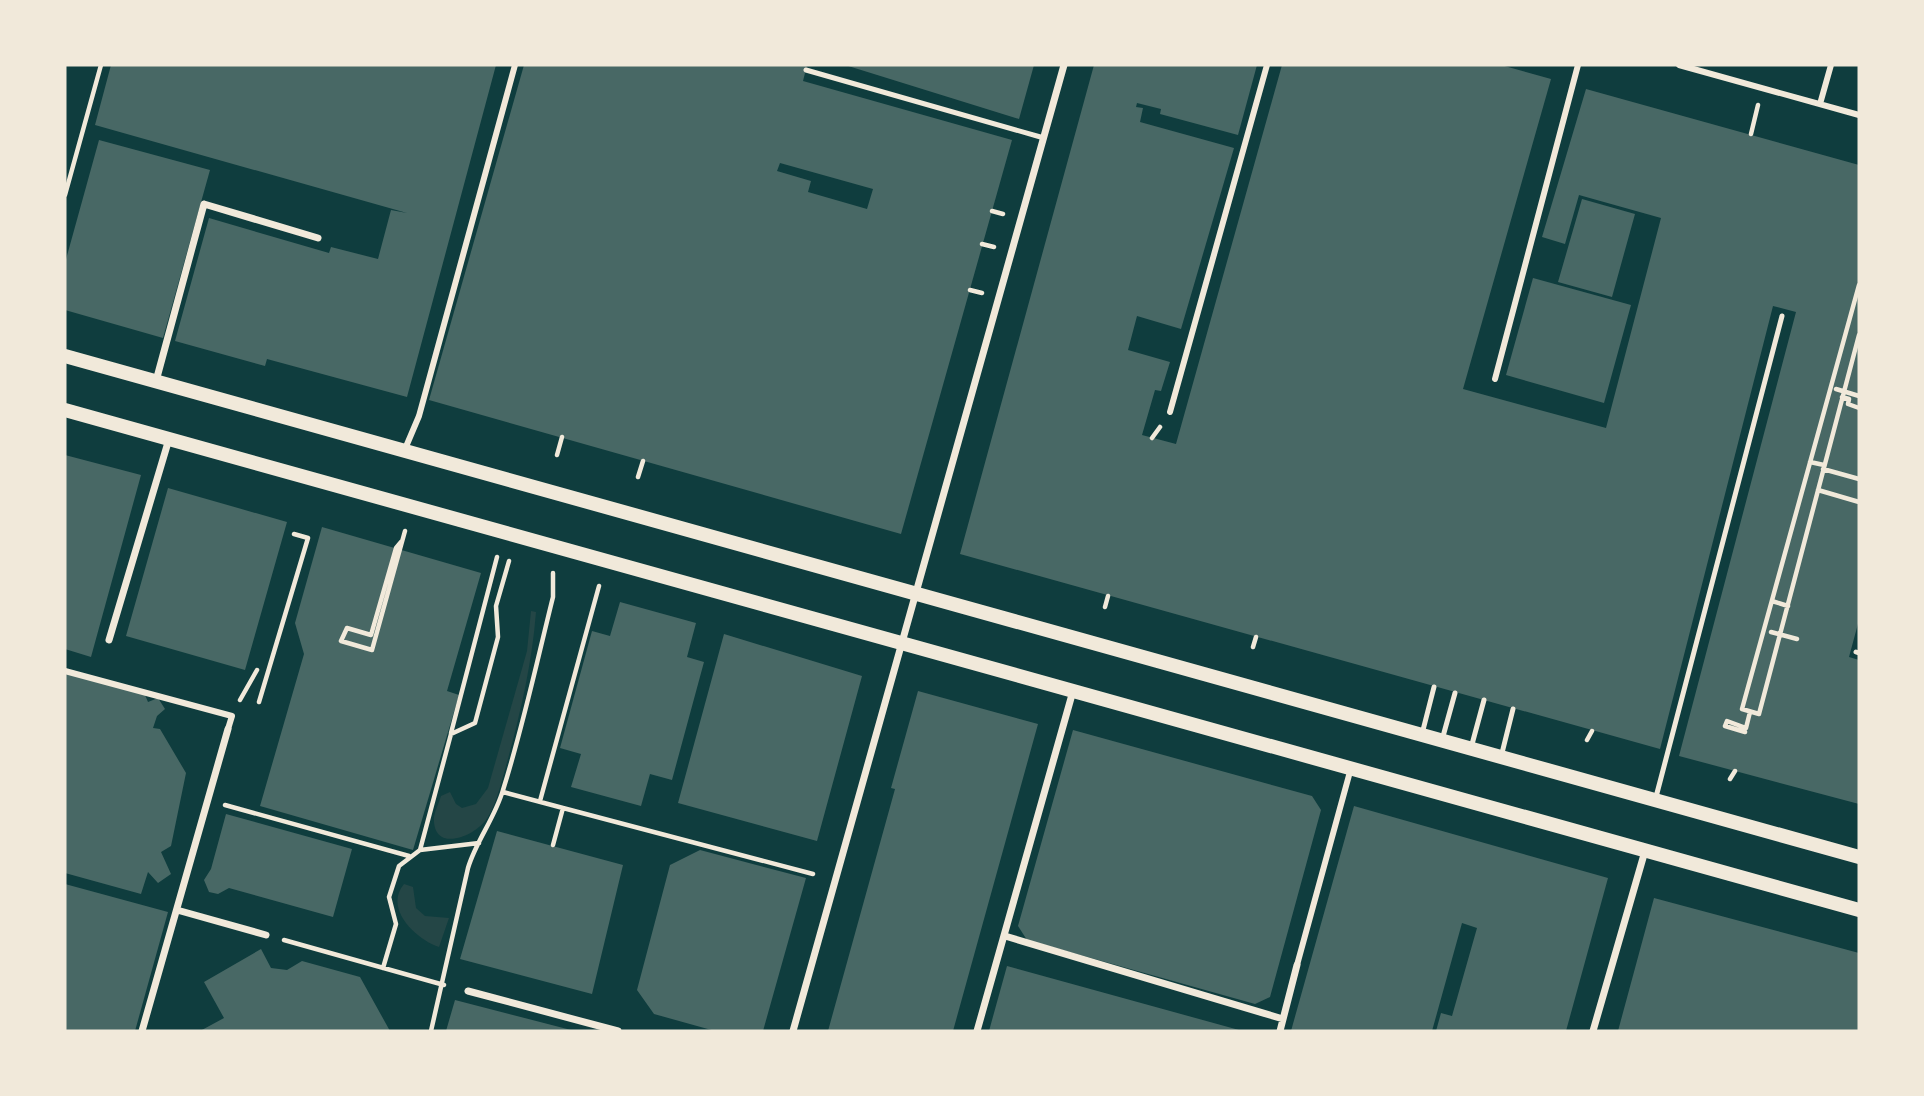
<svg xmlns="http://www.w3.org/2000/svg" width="1924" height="1096" viewBox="0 0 1924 1096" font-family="'Roboto Condensed',sans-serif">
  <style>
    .green { fill: #244646 }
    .building { fill: #486865; fill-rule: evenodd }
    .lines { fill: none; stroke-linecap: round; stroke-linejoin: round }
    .path { stroke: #f1e9da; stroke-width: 4.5 }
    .service { stroke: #f1e9da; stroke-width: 5 }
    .pedestrian { stroke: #f1e9da; stroke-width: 6 }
    .minor { stroke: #f1e9da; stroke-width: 7 }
    .secondary { stroke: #f1e9da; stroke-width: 14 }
  </style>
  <rect width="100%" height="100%" fill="#0f3d3e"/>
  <path class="green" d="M531,611l5,1c-4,52 -16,103 -30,154 -5,17 -9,36 -18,51 -12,20 -56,37 -54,0 1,-7 5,-14 7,-21l9,-4 6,12 6,4 14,-4 12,-16 39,-137z
    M404,884l9,3 3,21 9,8 24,2 -10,29c-22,-7 -56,-38 -35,-63z"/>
  <path class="building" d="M111,65h385l-89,332 -140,-38 -2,7 -90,-25 34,-123 120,35 2,-6 47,12 13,-49 16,3 -312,-88z
    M524,65h283l-4,16 209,59 -111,394 -472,-134zM780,163l93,26 -6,20 -59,-17 3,-11 -34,-10z
    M845,65h189l-15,54z
    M1094,65h163l-19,70 -78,-21 1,-5 -24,-6 -1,4 7,1 -3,14 94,26 -53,181 -44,-13 -9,34 42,12 -9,29 -6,-1 -13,45 34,9 106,-379h219l50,14 -88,310 143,39 55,-210 -82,-23 -14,49 -23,-7 44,-148 273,76v455l-10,37 10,3v144l-180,-48 117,-444 -23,-6 -113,443 -700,-195z
    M99,140l111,30 -47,168 -98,-28v-47z
    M1582,199l53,15 -23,83 -54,-15z
    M1533,278l98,27 -27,98 -98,-28z
    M65,455l76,20 -50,182 -26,-8z
    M168,488l119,34 -42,148 -119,-34z
    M322,527l159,46 -34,118 12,4 -46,155 -153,-44 44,-152 -9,-31z
    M620,602l76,21 -9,34 17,5 -32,118 -22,-6 -9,32 -70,-19 10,-33 -21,-6 32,-117 18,5z
    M724,634l138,42 -45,165 -139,-38z
    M65,673l80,22 3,7 10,-4 7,11 -8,7 -4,12 7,1 26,44 -15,73 -10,6 10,22 -13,9 -10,-11 -7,22 -76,-21z
    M918,691l120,33 -85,307h-125l67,-242 -4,-1z
    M1073,730l239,66 9,14 -51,187 -15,7 -228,-64 -9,-14z
    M1354,806l254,72 -42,153h-130l5,-18 11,3 25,-88 -15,-5 -30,108h-141z
    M226,814l126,35 -19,68 -104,-29 -11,6 -9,-2 -5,-12 7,-11z
    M497,831l126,34 -31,129 -132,-35z
    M700,850l106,28 -43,153h-48l-61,-17 -17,-24 33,-125z
    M65,884l103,28 -33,119h-70z
    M1654,898l205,55v78h-241z
    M261,949l10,19 16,2 15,-9 58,16 30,54h-190l24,-13 -20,-36z
    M1007,966l232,64v1h-250z
    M455,1000l116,30v1h-125z"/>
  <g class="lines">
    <path class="path" d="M1751,134l7,-29
      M65,195l36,-130
      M992,211l11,3
      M982,244l12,3
      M1859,285l-117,424 17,5 100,-379
      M970,290l12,3
      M1836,389l23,7
      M1842,397l7,2 -1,5 11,4
      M1152,438l8,-11
      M557,455l5,-18
      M1810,462l14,3
      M1823,469l36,10
      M638,477l5,-16
      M1818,490l41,12
      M401,542l-5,6 -25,87 -24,-7 -6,13 31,9 33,-119
      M1772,601l16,5
      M1105,607l3,-11
      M1771,632l26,7
      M1253,647l3,-10
      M240,700l17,-30
      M259,702l49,-164 -14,-4
      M1745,732l-20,-6 2,-5 19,7 4,-16
      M451,733l46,-176
      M1587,740l5,-9
      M1730,779l5,-8
      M503,792l60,16 -10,37
      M540,801l59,-215
      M225,805l184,51
      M563,808l250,66
      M479,843l-59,7 31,-116 24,-11 23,-86 -2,-31 13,-45
      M284,940l160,45
      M383,968l13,-44 -7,-27 10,-31 21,-16
      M431,1031l37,-163c8,-27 27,-50 35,-78 20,-63 34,-129 50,-193v-24"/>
    <path class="service" d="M806,70l238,68
      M1856,652l3,1
      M1422,734l12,-47
      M1442,740l13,-47
      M1471,748l13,-48
      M1501,757l12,-48
      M1656,797l126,-481"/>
    <path class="pedestrian" d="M1679,65l180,50
      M1820,104l11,-39
      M1495,379l83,-314
      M1170,412l97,-347
      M405,449l14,-33 96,-351
      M65,671l167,45 -4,13
      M1297,965l54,-197"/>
    <path class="minor" d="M156,381l48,-177 114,34
      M109,640l60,-201
      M177,910l89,25
      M1005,936l278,83
      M468,991l150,40
      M142,1031l86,-302
      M793,1031l271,-966
      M977,1031l96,-340
      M1280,1031l17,-66
      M1593,1031l52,-180"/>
    <path class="secondary" d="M65,356l1794,501
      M65,410l1794,500"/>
  </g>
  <rect width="1924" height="1096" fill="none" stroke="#f1e9da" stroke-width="133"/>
</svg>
